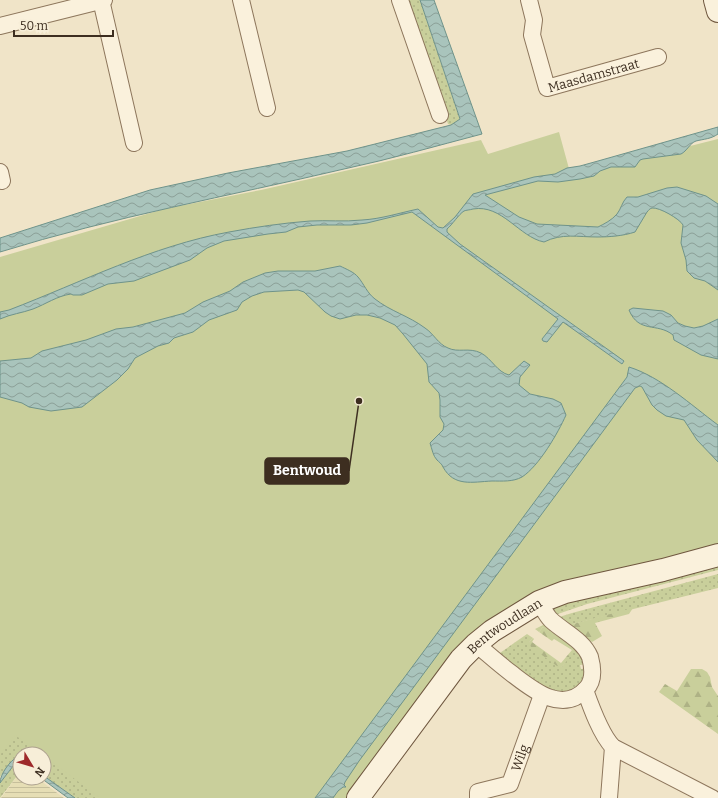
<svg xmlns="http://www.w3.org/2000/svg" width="718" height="798" viewBox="0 0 718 798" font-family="Bitter,serif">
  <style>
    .farmland { fill: url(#farmland-rules) }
    .grass { fill: url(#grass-dots) }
    .forest { fill: url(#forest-firs) }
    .park { fill: #c9cf9b }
    .water { fill: url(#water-waves); stroke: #6f938a }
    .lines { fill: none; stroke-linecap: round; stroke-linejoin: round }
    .minor-casing { stroke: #8d765c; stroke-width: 18 }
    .secondary-casing { stroke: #6f573f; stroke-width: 24 }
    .minor { stroke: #faf1dc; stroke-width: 16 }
    .secondary { stroke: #faf1dc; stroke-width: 22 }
    .labels { text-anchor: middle; stroke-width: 3; stroke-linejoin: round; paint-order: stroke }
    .street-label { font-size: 13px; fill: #3d2e20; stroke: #f7eed8 }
    .leader { fill: none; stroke: #3d2e20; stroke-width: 1.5 }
    .callout-dot { fill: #3d2e20; stroke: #f7eed8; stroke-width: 1.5 }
    .callout { fill: #3d2e20; stroke: #3d2e20; stroke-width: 1.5 }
    .callout-label { font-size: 14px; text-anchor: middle; font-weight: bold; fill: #fff }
  </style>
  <defs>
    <pattern id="farmland-rules" width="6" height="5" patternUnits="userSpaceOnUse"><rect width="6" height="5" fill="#e6deb5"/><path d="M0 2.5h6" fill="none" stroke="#c6bf9b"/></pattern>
    <pattern id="grass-dots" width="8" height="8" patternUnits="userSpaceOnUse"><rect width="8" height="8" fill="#c9cf9b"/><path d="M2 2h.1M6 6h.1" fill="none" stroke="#aeb285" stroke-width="1.8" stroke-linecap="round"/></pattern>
    <pattern id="forest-firs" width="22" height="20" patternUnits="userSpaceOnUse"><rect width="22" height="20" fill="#c9cf9b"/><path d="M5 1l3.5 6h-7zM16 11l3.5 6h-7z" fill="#aeb285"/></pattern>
    <pattern id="water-waves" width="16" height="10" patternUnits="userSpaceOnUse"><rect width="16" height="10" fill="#a9c4bc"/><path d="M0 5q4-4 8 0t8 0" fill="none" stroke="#8ba098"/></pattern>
  </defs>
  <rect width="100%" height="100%" fill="#f0e4c8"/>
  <path class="farmland" d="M20,772v6h17l27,20h-63z"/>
  <path class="grass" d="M406,0h14l40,120 -9,5 -3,-1z
    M718,564v6l-131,34 -32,11 -2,-5 1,-4z
    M718,574v14l-149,37 -13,-7 16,-5z
    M547,623l30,23 10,18 -7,1 1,4 6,-1v9l-16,16 -24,-2 -50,-36 30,-21 6,4 -4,4 33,25 11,-18 -30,-22 -4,5 -4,-3z
    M14,728l93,70h-32l-31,-22v-22h-24v5l-4,-1 -3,2 -13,17v-30z
    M17,761l3,2v9l-20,26v-15z"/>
  <path class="forest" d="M633,608l-4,6 -34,9 7,13 -10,6 -23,-17z
    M543,627l28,18 2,4 -1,5 -10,13 -5,-1 -26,-19 -2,-5 4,-4 1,1 -2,3 29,21 11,-13 -18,-11 -2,2 -13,-9z
    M691,669h11l5,3 3,5 2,10 6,9v38l-59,-42 6,-8 12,7z"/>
  <path class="park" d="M559,132l12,44 147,-37v406l-80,19 -110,34 -179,200h-249l-56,-42v-2h-3l-26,-19 -15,20v-498l164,-48 97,-19 220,-50 7,14z"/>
  <path class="water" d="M420,0h14l48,134c-46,12 -91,25 -138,35 -115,27 -231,48 -344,83v-14l150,-48 78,-17 119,-22 104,-26 9,-6z
    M718,127v7c-7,5 -14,5 -22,7 -6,2 -9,10 -15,13l-38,5 -3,1 -5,7h-24l-11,4 -6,5 -14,3 -22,3 -20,-1 -53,14 34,22 18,7 61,3c6,-3 14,-7 19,-13 4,-5 5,-12 10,-17h11l29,-9 10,-1 29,9 12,8v86l-13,-9 -11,-3 -7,-7 -1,-11 -5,-17 2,-18c-3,-6 -24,-18 -31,-17 -3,1 -3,2 -5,4l-12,20c-12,4 -26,5 -38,5 -19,0 -35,-4 -53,5 -25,-5 -42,-38 -71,-33 -3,1 -7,1 -9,2 -5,3 -12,14 -17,18v3l13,12 164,117 -2,3 -59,-42 -16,20 -4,-1 -1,-2 16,-20 -146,-107 -45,11 -16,2h-34l-19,2 -12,5 -18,2 -44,7 -17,7 -17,12 -56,21 -26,3 -26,11h-9l-2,-1c-14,2 -25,10 -38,15 -11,4 -22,5 -33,10v-7l9,-2c73,-28 143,-64 220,-78 27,-5 54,-9 81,-11 17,-1 34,1 52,-1 19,-1 37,-7 56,-11l20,18 5,1 12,-11 18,-23 61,-17 21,-3 12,-6 13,-2 18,-5z
    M340,266c6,3 14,6 18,11 6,7 9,16 17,22 15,12 34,17 50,29 9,6 13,16 23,20 10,5 21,-1 33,5 11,6 16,19 28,22l15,-14 6,4 -10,12 -1,8 11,9 23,5 8,4 5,12c-8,18 -27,51 -44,62 -9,5 -20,4 -30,4 -20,1 -38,6 -49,-14 -1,-3 -4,-5 -6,-7 -4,-4 -5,-11 -7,-17l13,-13 1,-6 -4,-7v-17l-1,-7 -10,-11 -2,-18 -24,-30 -8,-9 -15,-7 -13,-3h-11l-16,4 -9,-3 -6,-4 -21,-20 -6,-2 -34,2 -12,4 -10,6 -5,8 -28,10 -16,12 -19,6 -5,5 -11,3 -23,12 -7,11 -11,11 -35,27 -31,4 -22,-4 -7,-4 -22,-6v-36l31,-3 11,-7 44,-11 30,-11 17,-2 52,-14 18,-11 27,-11 13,-9 22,-9 13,-2h37z
    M633,308l30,3 8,4 7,8 7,3 9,2 9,-2 15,-7v40l-17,-4 -27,-15 -1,-5c-16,-13 -34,-1 -44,-25z
    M629,367c32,10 62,38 89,58v37l-21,-22 -13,-20 -18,-4 -9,-6 -5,-5 -10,-18 -2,-1 -5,2 -276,373 -14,21 -1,3 2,2h-3l-5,4 -5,7h-18l312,-421z
    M17,757l3,2v4l-3,-2 -17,22c0,-9 10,-22 17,-26z
    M44,776l31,22h-7l-27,-20h3z"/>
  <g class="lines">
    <defs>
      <g id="minor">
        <path d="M101,0l33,143"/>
        <path d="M241,0l26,108"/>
        <path d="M400,0l40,115"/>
        <path id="s1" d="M529,0l5,20 -2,15 15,53 111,-31"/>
        <path d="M0,26l104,-26"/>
        <path d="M0,172l2,9"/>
        <path d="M476,644c12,10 23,20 35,29 21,16 51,42 75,16 8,-8 7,-21 4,-32 -7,-17 -26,-25 -39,-37 -5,-5 -8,-12 -12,-18"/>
        <path d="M585,690c6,17 16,45 28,57l99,51"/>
        <path id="s2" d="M478,798v-6l32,-8 32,-89"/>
        <path d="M609,798l4,-51"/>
      </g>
      <g id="secondary">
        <path d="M715,0l3,11"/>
        <path id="s3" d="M358,798l103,-139 15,-15 16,-13 47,-29 26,-10 98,-22 55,-15"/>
      </g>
    </defs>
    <use href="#minor" class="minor-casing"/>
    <use href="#secondary" class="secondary-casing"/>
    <use href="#minor" class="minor"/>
    <use href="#secondary" class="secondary"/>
  </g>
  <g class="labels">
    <g class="street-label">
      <text dy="5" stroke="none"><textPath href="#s1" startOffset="139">Maasdamstraat</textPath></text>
      <text dy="5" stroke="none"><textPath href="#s3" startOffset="228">Bentwoudlaan</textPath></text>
      <text dy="5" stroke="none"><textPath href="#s2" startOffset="67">Wilg</textPath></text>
    </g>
  </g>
  <path class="leader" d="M359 401L349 471"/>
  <circle class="callout-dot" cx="359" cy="401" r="4"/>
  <rect class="callout" x="265" y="458" width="84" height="26" rx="4"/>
  <g class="callout-label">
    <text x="307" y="475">Bentwoud</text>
  </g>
  <g transform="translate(32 766) rotate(128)"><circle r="19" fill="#f7eed8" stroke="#ada18e"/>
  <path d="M0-3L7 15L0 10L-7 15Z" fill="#9e2a2b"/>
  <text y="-6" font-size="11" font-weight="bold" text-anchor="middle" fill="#3d2e20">N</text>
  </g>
  <path d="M14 30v6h99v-6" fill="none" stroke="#3d2e20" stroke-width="2"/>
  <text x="20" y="30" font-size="12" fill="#3d2e20" stroke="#f7eed8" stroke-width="3" paint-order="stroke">50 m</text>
</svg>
